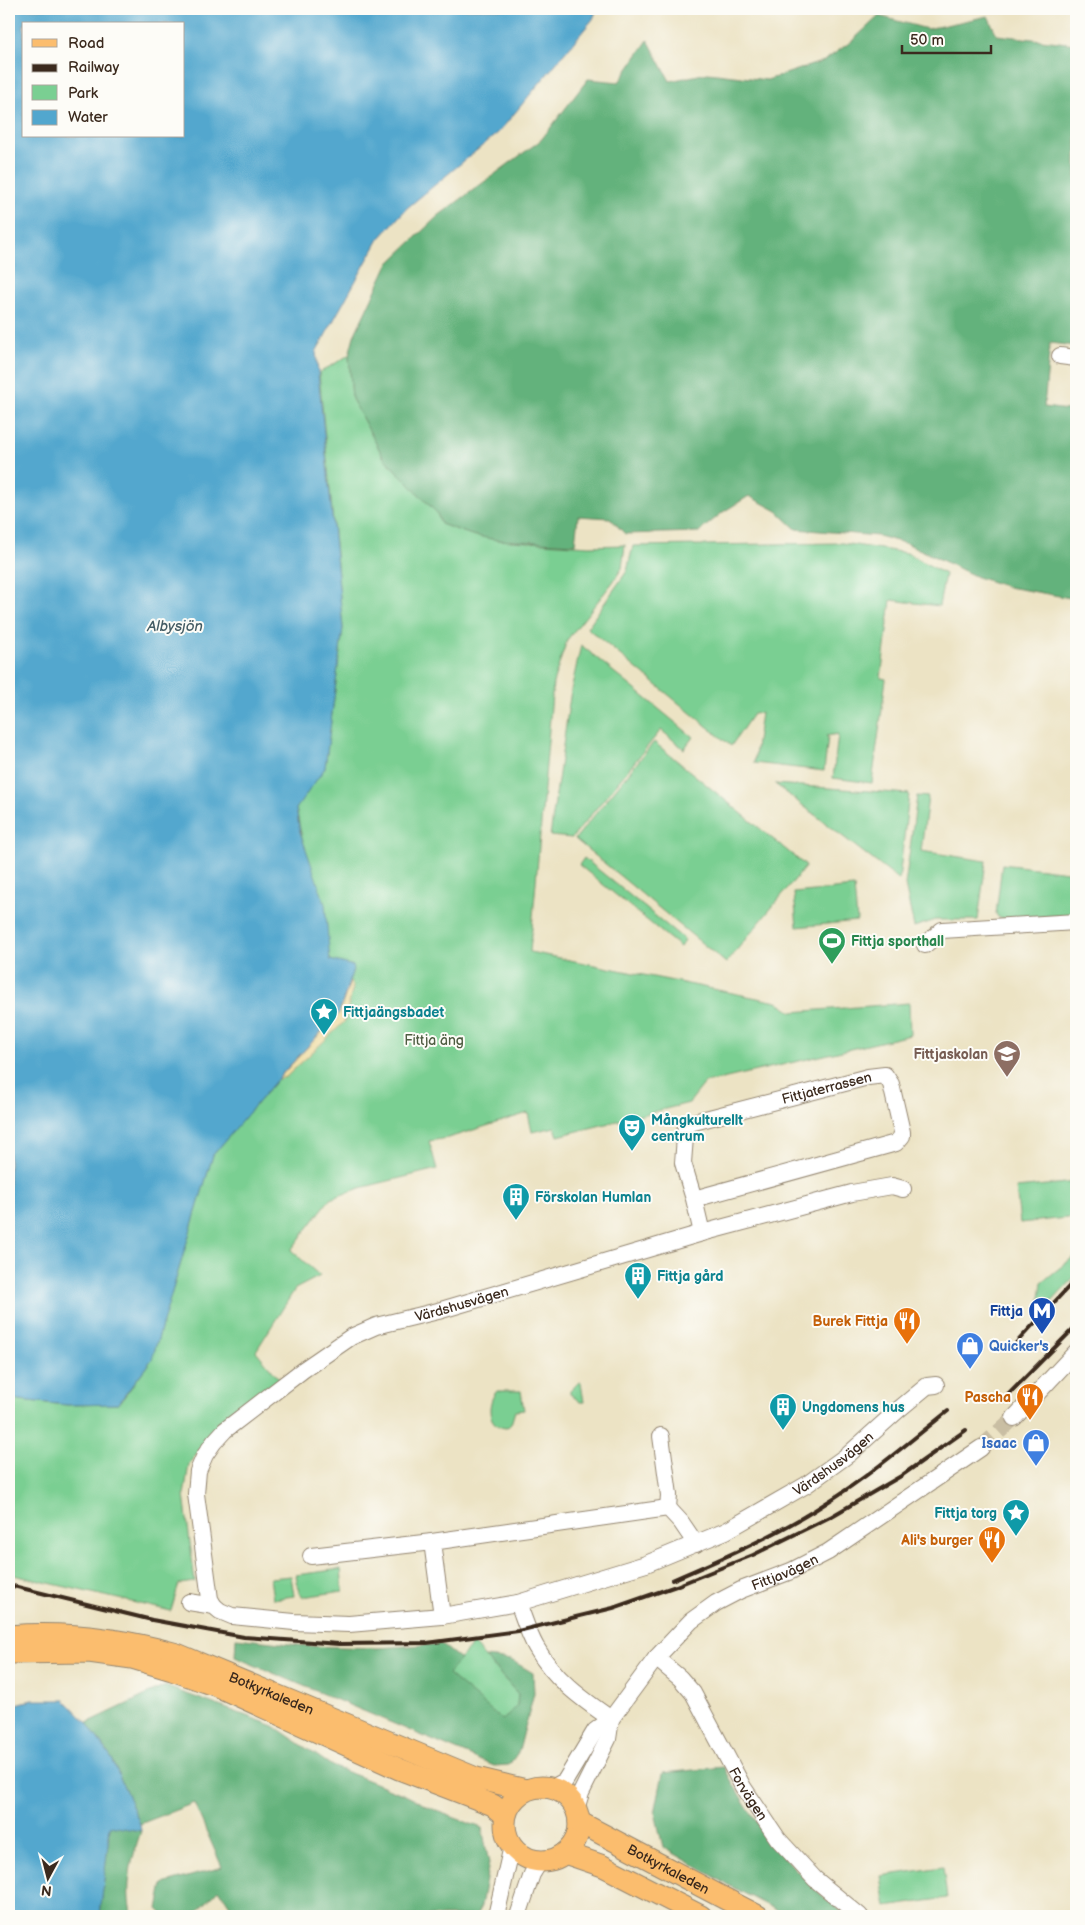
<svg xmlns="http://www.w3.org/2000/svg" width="1085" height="1925" viewBox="0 0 1085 1925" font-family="'Balsamiq Sans',sans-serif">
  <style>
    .green { fill: #7acf92; stroke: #5a7c58 }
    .forest { fill: #63b27c; stroke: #4f6e4d }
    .sand { fill: #eeda9e; stroke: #94825e }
    .water { fill: #52a7ce; stroke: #466876; fill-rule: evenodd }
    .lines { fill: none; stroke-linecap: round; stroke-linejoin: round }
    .minor-tunnel { stroke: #c9bea3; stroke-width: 16; stroke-dasharray: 16 8; stroke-linecap: butt }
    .minor-casing { stroke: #948671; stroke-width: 18 }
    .major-casing { stroke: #948671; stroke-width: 23 }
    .minor { stroke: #fff; stroke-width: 16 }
    .major { stroke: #fbbd6e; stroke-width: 21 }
    .rail { stroke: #3b2a1e; stroke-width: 4 }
    .labels { text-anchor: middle; stroke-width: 4; stroke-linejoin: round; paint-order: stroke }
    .leisure-label { font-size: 14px; font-weight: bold; fill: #27864d; stroke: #fdfcf7; text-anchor: start }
    .culture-label { font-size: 14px; font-weight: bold; fill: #0d838f; stroke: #fdfcf7; text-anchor: start }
    .park-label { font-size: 14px; fill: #4e5c41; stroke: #fdfcf7 }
    .education-label { font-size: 14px; font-weight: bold; fill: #785e54; stroke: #fdfcf7; text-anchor: end }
    .street-label { font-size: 14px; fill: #3b2a1e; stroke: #fdfcf7 }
    .transit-label { font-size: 14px; font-weight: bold; fill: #164399; stroke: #fdfcf7; text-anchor: end }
    .food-label { font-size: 14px; font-weight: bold; fill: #c56008; stroke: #fdfcf7; text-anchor: end }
    .shop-label { font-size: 14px; font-weight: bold; fill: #366cbe; stroke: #fdfcf7; text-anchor: start }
    .water-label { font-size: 15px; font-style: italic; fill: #445c64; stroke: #fdfcf7 }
  </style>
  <rect width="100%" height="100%" fill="#fdfcf7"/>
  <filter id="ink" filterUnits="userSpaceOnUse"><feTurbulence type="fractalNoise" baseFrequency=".02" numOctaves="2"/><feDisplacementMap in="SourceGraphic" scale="10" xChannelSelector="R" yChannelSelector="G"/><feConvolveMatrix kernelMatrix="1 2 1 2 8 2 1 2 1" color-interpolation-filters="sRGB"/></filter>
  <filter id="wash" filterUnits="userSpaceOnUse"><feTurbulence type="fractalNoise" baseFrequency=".0096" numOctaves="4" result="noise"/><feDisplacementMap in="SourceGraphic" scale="20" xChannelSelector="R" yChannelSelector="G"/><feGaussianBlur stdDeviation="1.12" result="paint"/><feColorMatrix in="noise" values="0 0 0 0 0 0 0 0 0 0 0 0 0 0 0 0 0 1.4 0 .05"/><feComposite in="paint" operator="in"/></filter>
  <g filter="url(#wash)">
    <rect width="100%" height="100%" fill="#ece3c4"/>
    <path class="green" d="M349,355l3,44 32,59 53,55 4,11 31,11 25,5 92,6 36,-1 -3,23 -9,14 -46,58 -14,43 -23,269 247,50 15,10 117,-9 1,32 -205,48 -16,20 -131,33 -3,-9 -23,5 -4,-19 -80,25 -19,3 8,28 -77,19 -30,11 -39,51 29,26 -25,13 -39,62 25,30 -71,54 -21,29 -5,31 11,87 -16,2 -8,27 -162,-37v-175l58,6 52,-1 33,-45 61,-204 67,-79 59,-63 15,-47 -24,-6c-7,-51 -25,-100 -34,-152l29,-40 18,-140 -24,-255z
      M842,543l65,10 38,21 -6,32 -48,-6 -10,78 5,1 -14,104 -39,-5 5,-44 -12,2 2,1 -4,34 -70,-8 7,-50 -8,1 -22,32 -144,-118 40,-57 6,-25z
      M581,645l112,92 -9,12 -23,-19 -89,108 -22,-2 21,-146z
      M654,742l152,124 -80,97 -151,-124z
      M775,784l134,10 -10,86z
      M917,796l11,1 -7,54 65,10 -8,59h-42l-22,7 -9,-42z
      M584,858l101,82 -5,7 -101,-82z
      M1002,864l74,9v42l-77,3 -3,-4z
      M854,887l3,34 -60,6 -3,-34z
      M1076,1182v35l-56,6 -4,-35z
      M1076,1255v21l-31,33 -6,-3 3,-24z
      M579,1382l2,1 3,19h-4l-10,-8v-3z
      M497,1391h24l3,19 -9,1 -4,13 -4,4c-20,0 -21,-25 -10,-37z
      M341,1569l2,22 -41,6 -3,-4 -3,-18z
      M291,1576l3,20 -21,3 -3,-21z
      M473,1644l45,50 -1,11 -14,16 -56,-47z
      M943,1867l4,31 -61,9 -5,-31z"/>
    <path class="forest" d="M879,16l48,13 61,-13 9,19 79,9v291l-1,11 -25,-3 -6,64 32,4v188l-68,-12 -31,-10 -69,-33 -30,-8 -82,-7 -19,-18 -28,-15 -26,16 -24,20 -74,2 -15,-16 -32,-2 -3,28 -78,-4 -25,-5 -31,-11 -4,-11 -53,-55 -32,-59 -3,-44 5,-19 34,-72 50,-48 103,-76 47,-61 31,3 29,-42 22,41 38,-8 59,7 57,-19 28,-20z
      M236,1638l71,8 70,2 64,-4 19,15 -12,15 55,46 14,-15 1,-11 -33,-37 26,3 22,13 1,20 -10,38 -5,20 -10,14 -15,1 -259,-109z
      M165,1686l109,40 58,40 73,29 34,17 43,16 7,35 -8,43 -5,10h-239l-18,-27 -26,27h-28l-7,-7 5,-25 59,-17 -28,-64 -54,21 -28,-65 -25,-36z
      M724,1767c30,58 71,109 123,149h-59l-56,-29 -69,-40 -8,-34 8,-40z
      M110,1825l31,6c-9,26 -17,58 -9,85h-32z"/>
    <path class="sand" d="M350,982l3,5 -9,35 -58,55 -8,2 61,-66z"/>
    <path class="water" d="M9,9h588l-4,10 -94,113 -92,76 -28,31 -63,113 27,276 -18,140 -29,41 4,23 25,72 5,56 24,6 -15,47 -59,63 -67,79 -61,204 -34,45 -51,1 -58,-6zM24,24h160v112h-160z
      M32,1700h33l22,23 25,36 28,65 1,7 -31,-5 -10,90h-91v-210z"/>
  </g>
  <g filter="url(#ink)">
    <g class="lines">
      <path class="minor-tunnel" d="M981,1448l33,-30"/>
      <defs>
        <g id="minor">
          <path d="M1060,356l16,2"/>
          <path d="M925,945l17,-15 134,-8"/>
          <path id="s1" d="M694,1199l-11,-36 3,-39 182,-47 17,-2 6,9 11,48v4l-6,7 -202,56 8,34"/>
          <path d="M1014,1418l62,-66"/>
          <path d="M661,1436l8,59 -1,13"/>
          <path d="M432,1542l10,74"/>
          <path d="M311,1556l121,-14 236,-34 13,14 15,22"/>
          <path id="s2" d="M189,1602l25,4 6,5 12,5 62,6 55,2 93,-8 76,-13 128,-39 80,-33 80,-46 43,-31 49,-44 29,-24 9,-1"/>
          <path d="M518,1603c6,15 10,30 18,44 18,32 46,52 75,72"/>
          <path id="s3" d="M214,1606l-4,-7 -14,-105 2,-23 7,-16 9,-13 11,-12 78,-60 48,-33 25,-11 62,-15 264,-78 150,-40 40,-7 11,3"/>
          <path id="s4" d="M656,1658l24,20 13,15 50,94 35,52 37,40 45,37"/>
          <path id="s5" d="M552,1788l13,-7 30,-50 16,-12 45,-61 35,-37 25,-18 25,-13 50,-19 37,-19 153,-104"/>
          <path d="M576,1809l5,-16 27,-54 3,-20"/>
          <path d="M496,1916l16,-70"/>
          <path d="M518,1916l14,-42 8,-13"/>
        </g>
        <g id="major">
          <path id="s6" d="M9,1636c57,-5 113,3 168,18l299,124 50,12"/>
          <path d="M9,1653l80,-1 43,6 40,12 45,16 182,83 94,36 12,10"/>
          <circle cx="542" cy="1824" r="37"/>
          <path id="s7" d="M579,1822l179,94"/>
          <path d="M565,1853l38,13 98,50"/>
        </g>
      </defs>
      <use href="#minor" class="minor-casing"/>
      <use href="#major" class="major-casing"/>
      <use href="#minor" class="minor"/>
      <use href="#major" class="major"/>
      <path class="rail" d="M1016,1343l60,-64
        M1002,1401l74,-75
        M672,1580c52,-22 107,-46 154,-77 43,-27 82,-60 122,-92
        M9,1585l143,35 92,17 95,7 88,-1 91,-12 95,-23 63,-22 77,-31 79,-39 69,-40 65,-46"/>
    </g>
  </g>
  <defs>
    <symbol id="stadium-pin" viewBox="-11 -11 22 30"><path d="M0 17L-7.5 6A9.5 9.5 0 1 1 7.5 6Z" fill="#2e9e5b" stroke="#fdfcf7"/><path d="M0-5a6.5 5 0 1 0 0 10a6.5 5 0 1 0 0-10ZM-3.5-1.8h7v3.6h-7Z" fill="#fff"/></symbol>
    <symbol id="sight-pin" viewBox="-11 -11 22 30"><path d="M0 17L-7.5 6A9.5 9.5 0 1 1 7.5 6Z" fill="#0f9aa8" stroke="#fdfcf7"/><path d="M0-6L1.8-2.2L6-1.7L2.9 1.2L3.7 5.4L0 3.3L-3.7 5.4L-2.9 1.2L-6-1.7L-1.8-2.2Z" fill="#fff"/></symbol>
    <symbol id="school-pin" viewBox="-11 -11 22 30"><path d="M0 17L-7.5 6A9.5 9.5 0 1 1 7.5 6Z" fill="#8d6e63" stroke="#fdfcf7"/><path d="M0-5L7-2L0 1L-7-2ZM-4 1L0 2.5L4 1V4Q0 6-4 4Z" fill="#fff"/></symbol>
    <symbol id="theatre-pin" viewBox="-11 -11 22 30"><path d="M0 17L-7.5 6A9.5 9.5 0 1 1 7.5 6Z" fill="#0f9aa8" stroke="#fdfcf7"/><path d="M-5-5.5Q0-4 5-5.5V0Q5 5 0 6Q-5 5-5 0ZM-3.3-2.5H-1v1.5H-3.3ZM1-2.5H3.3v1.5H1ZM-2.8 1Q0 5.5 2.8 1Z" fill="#fff"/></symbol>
    <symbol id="building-pin" viewBox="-11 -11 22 30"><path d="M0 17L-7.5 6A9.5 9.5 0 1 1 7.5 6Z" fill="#0f9aa8" stroke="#fdfcf7"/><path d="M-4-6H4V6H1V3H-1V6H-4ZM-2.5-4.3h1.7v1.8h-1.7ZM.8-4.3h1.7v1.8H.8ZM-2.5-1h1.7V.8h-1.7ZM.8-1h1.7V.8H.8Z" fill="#fff"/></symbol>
    <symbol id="metro-pin" viewBox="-11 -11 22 30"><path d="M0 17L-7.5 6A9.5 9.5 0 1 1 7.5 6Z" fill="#1a4fb4" stroke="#fdfcf7"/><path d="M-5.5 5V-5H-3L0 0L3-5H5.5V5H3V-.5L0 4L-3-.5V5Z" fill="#fff"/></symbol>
    <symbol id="restaurant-pin" viewBox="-11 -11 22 30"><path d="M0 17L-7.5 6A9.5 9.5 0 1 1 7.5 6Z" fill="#e8710a" stroke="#fdfcf7"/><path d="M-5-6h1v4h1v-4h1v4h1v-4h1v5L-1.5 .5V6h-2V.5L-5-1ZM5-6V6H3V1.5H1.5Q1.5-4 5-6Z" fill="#fff"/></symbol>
    <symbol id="shop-pin" viewBox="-11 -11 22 30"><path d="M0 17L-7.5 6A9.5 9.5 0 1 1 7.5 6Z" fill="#3f7fe0" stroke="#fdfcf7"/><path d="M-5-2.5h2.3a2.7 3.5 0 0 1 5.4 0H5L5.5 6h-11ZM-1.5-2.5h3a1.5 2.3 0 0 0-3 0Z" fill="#fff"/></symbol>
  </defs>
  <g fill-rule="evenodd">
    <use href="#stadium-pin" x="816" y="925" width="32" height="43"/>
    <use href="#sight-pin" x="308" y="996" width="32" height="43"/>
    <use href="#school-pin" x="991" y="1038" width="32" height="43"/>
    <use href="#theatre-pin" x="616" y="1112" width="32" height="43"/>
    <use href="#building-pin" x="500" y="1181" width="32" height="43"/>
    <use href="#building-pin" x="622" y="1260" width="32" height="43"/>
    <use href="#metro-pin" x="1026" y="1295" width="32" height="43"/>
    <use href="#restaurant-pin" x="891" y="1305" width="32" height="43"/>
    <use href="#shop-pin" x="954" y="1330" width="32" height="43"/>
    <use href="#restaurant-pin" x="1014" y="1381" width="32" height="43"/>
    <use href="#building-pin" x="767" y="1391" width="32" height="43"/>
    <use href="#shop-pin" x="1020" y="1427" width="32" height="43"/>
    <use href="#sight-pin" x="1000" y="1497" width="32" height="43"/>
    <use href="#restaurant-pin" x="976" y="1524" width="32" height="43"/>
  </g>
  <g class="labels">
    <g class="leisure-label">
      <text x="851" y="946">Fittja sporthall</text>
    </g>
    <g class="culture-label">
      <text x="343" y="1017">Fittjaängsbadet</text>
      <text x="651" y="1125">Mångkulturellt<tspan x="651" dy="16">centrum</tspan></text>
      <text x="535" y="1202">Förskolan Humlan</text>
      <text x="657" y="1281">Fittja gård</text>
      <text x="802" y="1412">Ungdomens hus</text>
      <text x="997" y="1518" text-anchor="end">Fittja torg</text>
    </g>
    <g class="park-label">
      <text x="434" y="1045">Fittja äng</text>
    </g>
    <g class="education-label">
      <text x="988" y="1059">Fittjaskolan</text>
    </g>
    <g class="street-label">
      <text dy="5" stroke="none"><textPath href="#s1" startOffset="222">Fittjaterrassen</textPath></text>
      <text dy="5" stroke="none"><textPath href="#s3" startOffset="459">Värdshusvägen</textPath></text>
      <text dy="5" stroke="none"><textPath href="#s2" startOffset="681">Värdshusvägen</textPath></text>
      <text dy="5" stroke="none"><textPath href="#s5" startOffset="326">Fittjavägen</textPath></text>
      <text dy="5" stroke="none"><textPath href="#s6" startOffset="272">Botkyrkaleden</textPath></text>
      <text dy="5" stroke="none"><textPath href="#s4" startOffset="166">Forvägen</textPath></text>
      <text dy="5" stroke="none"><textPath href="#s7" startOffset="101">Botkyrkaleden</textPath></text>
    </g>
    <g class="transit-label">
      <text x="1023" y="1316">Fittja</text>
    </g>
    <g class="food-label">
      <text x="888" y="1326">Burek Fittja</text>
      <text x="1011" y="1402">Pascha</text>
      <text x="973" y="1545">Ali's burger</text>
    </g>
    <g class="shop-label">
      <text x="989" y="1351">Quicker's</text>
      <text x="1017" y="1448" text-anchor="end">Isaac</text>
    </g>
    <g class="water-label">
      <text x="175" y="631">Albysjön</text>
    </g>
  </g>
  <rect width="1085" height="1925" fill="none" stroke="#fdfcf7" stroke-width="30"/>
  <rect x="22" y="22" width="162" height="115" fill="#fdfcf7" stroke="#afa8a0"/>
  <rect x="32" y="39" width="25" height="8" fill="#fbbd6e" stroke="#afa8a0"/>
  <text x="68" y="48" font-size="15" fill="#3b2a1e">Road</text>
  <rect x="32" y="64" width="25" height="8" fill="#3b2a1e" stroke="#afa8a0"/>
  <text x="68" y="72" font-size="15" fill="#3b2a1e">Railway</text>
  <rect x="32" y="85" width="25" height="15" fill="#7acf92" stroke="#afa8a0"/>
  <text x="68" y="98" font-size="15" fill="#3b2a1e">Park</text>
  <rect x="32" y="110" width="25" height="15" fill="#52a7ce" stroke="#afa8a0"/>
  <text x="68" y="122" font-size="15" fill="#3b2a1e">Water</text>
  <g transform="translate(48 1878) rotate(187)" stroke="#fdfcf7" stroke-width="4" paint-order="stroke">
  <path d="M0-4L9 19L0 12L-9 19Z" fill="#3b2a1e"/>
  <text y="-8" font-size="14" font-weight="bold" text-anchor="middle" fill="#3b2a1e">N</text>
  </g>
  <path d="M902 45v8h89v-8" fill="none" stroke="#3b2a1e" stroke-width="2.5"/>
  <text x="910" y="45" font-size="15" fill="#3b2a1e" stroke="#fdfcf7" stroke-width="4" paint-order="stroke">50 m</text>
</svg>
